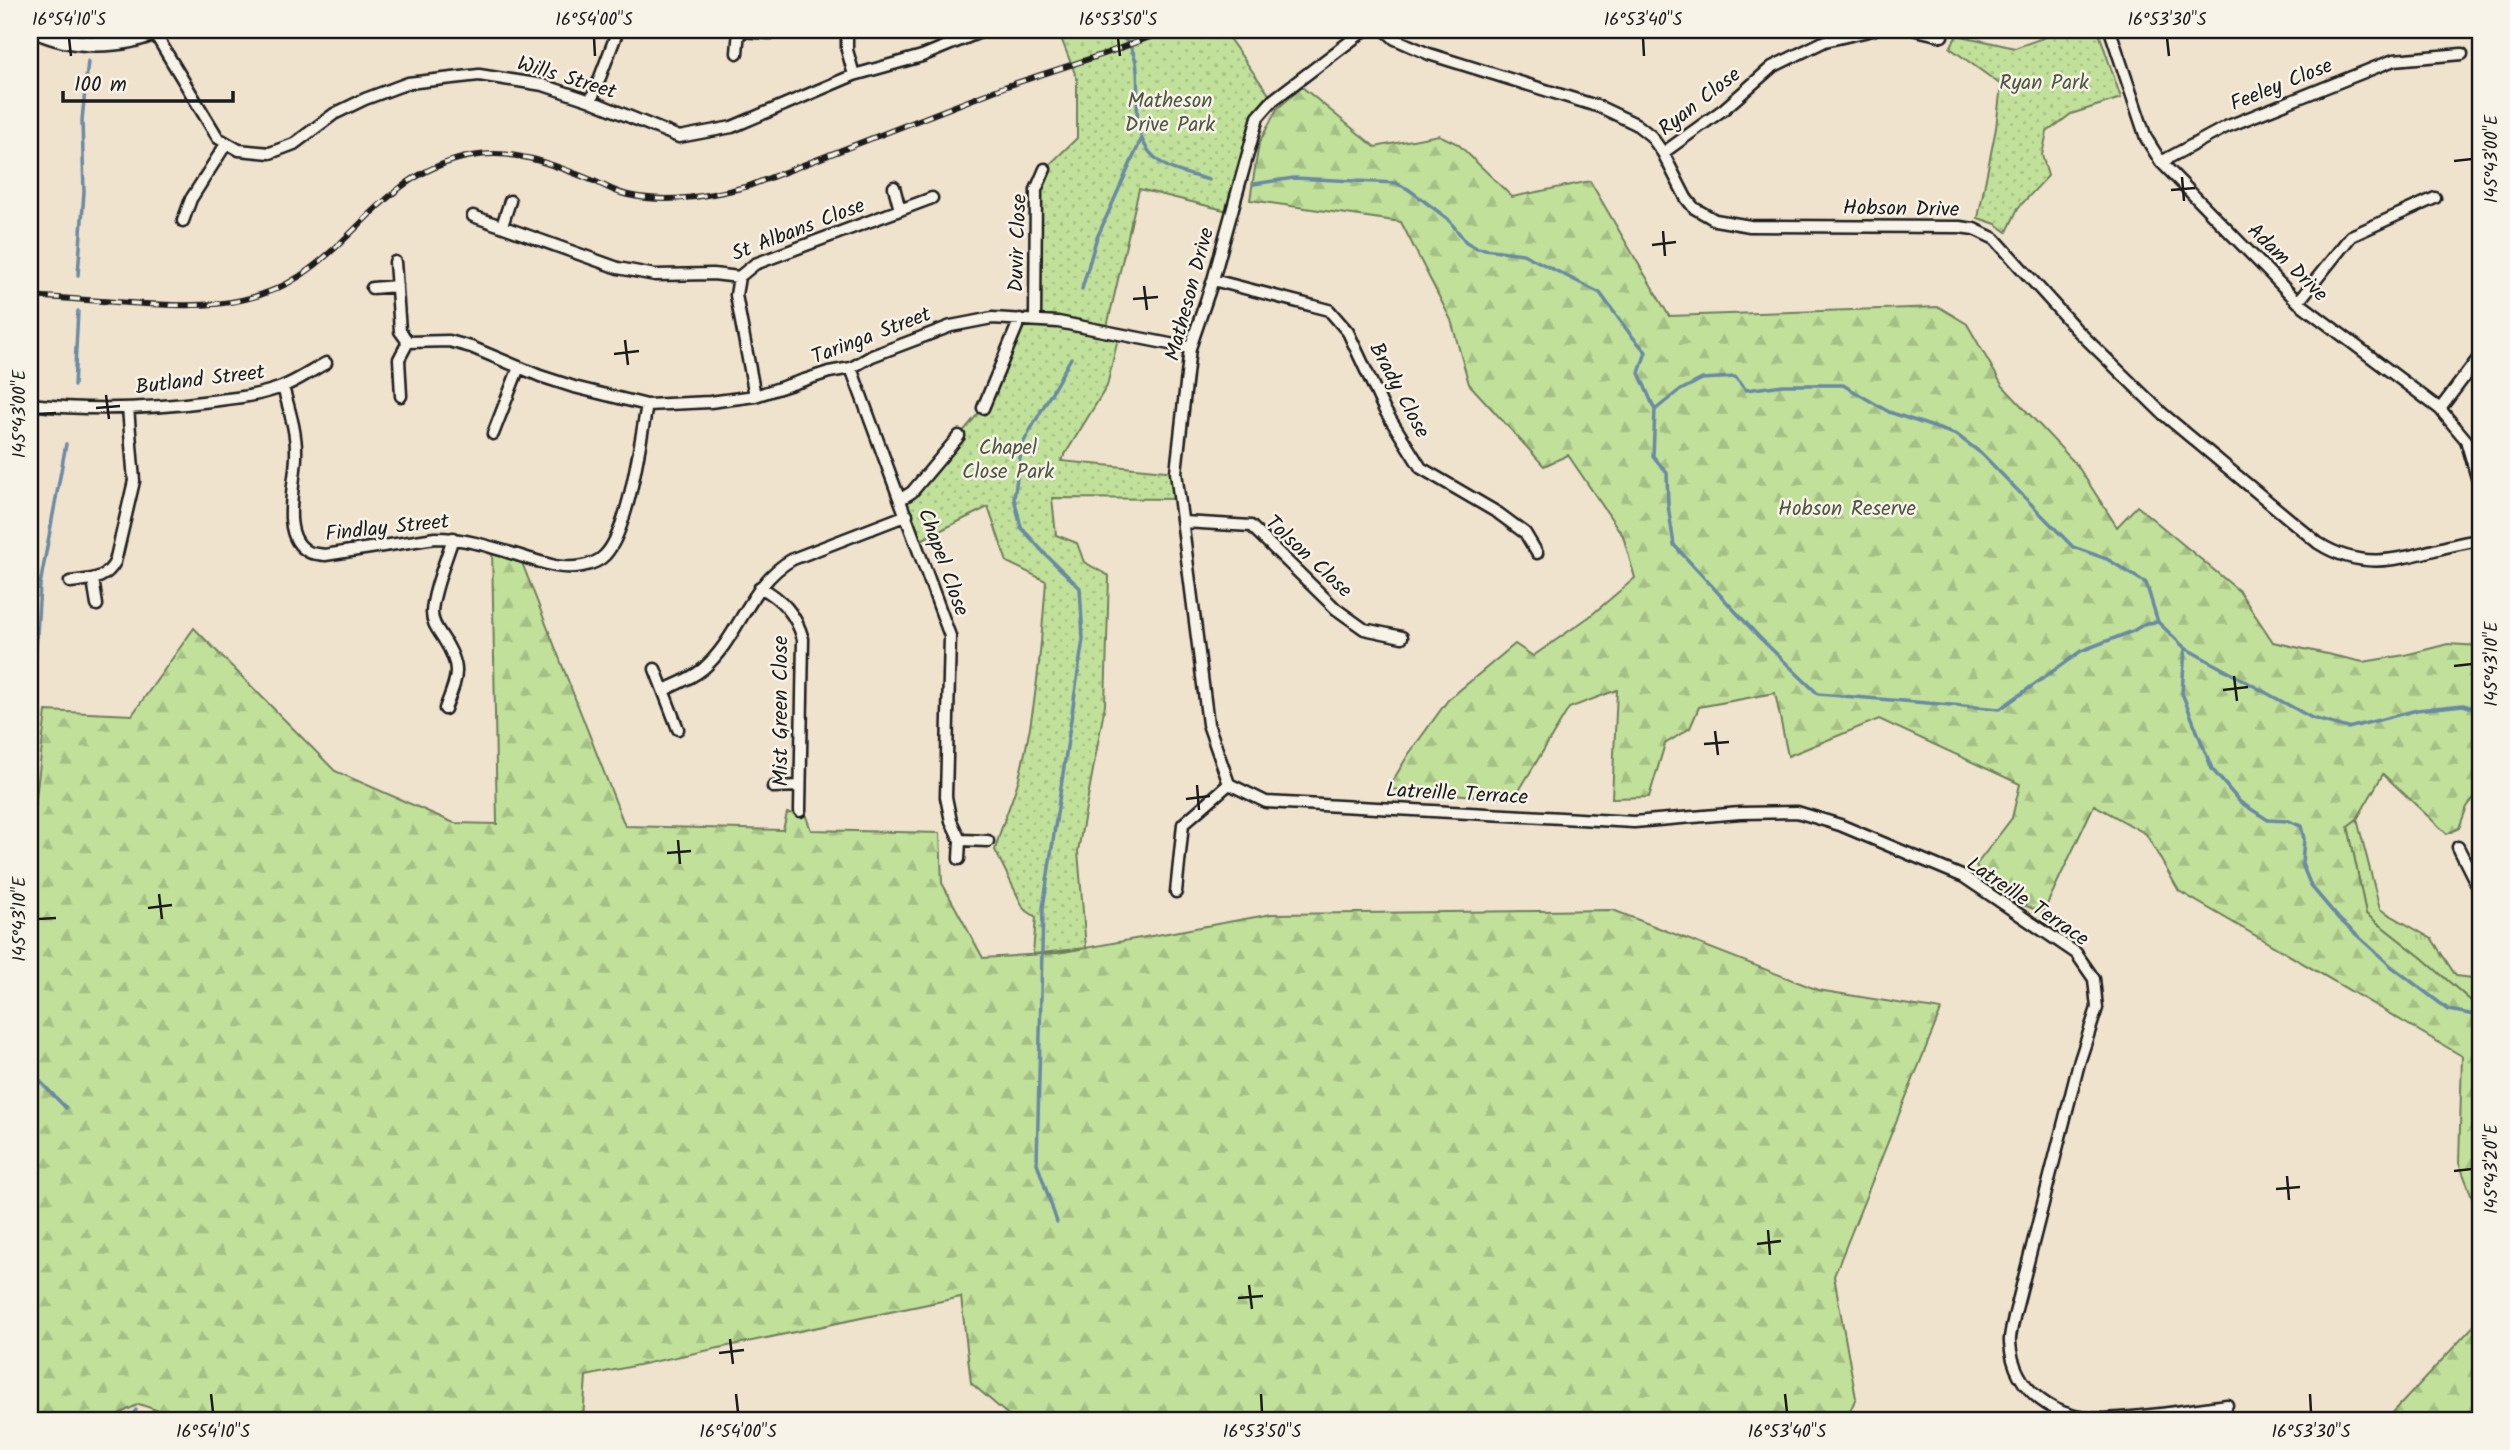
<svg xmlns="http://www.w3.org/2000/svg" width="2510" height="1450" viewBox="0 0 2510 1450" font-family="Kalam,sans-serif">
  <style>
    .grass { fill: url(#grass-tufts); stroke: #6e7e5b; stroke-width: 2 }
    .forest { fill: url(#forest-firs); stroke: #6e7e5b; stroke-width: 2 }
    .park { fill: url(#park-dots); stroke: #6e7e5b; stroke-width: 2 }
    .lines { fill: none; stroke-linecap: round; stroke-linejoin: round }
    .stream { stroke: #6b89a3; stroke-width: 3.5 }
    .street-casing { stroke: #1c1c1c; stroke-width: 15 }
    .secondary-casing { stroke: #1c1c1c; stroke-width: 19 }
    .street { stroke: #f7f3e8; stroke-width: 10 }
    .secondary { stroke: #f7f3e8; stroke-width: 14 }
    .rail-casing { stroke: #1c1c1c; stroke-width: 6 }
    .rail { stroke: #f7f3e8; stroke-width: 3.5; stroke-dasharray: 10; stroke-linecap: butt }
    .ticks { fill: none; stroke: #1c1c1c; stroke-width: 2.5 }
    .labels { text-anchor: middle; stroke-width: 5; stroke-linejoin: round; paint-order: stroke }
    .street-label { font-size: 21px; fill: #1c1c1c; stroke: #f7f3e8 }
    .park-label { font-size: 21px; fill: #4e5742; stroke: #f7f3e8 }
    .neatline { fill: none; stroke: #1c1c1c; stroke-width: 2.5 }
    .ticks-label { font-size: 18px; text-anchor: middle; fill: #1c1c1c }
  </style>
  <defs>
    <pattern id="grass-tufts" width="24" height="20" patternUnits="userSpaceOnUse" patternTransform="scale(1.75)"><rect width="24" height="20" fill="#c1e19a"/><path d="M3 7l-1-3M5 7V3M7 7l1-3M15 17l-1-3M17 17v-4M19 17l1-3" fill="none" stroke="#a5c084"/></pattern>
    <pattern id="forest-firs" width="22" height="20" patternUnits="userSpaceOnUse" patternTransform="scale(1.75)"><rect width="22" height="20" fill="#c1e19a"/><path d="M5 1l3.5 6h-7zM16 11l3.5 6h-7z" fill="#a5c084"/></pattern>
    <pattern id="park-dots" width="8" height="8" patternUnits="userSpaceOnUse" patternTransform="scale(1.75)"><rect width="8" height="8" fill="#c1e19a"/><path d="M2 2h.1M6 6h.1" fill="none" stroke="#a5c084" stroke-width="1.8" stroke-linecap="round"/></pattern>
  </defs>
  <rect width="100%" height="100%" fill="#f0e3ce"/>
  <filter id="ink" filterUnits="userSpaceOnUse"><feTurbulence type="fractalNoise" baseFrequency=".0143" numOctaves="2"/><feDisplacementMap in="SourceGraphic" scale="14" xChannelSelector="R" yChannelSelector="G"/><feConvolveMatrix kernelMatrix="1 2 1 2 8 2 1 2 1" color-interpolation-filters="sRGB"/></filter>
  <g filter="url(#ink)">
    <path class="grass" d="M2364,806l-7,13 23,90 52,30 24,37 24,3v30l-58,-51 -56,-44 -18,-88z"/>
    <path class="forest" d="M1302,87l73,60 64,-12 19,9 54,53 78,-16 79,135 270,-9 28,17 35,61 75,80 40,62 20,-21 102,85 34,51 90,20 42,-7 43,-11 32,2v144l-13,17 -8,21 -12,6 -64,-60 -26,45 -9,7 18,88 56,44 58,51v208l-21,-54 3,-107 -283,-165 -33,-57 -52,-29 -51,108 -55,-23 -12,-25 36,-47 8,-34 -141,-65 -91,37 -13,-63 -76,14 -9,21 -25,16 -16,53 -37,1 5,-108 -48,18 -55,91 -126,-10 20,-34 40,-55 67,-56 18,12 56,-39 46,-39 -12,-42 -55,-81 -24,11 -75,-82 -18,-64 -50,-98 -151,-22 9,-57 18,-34z
      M492,547l27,8 106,271 158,4 4,-17 18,1 6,16 129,3 2,50 41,75 75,-5 214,-39 341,-4 205,80 123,20 -107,266 22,122 -10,22h-832l-43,-37 -10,-86 -375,79 -3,44h-417l-1,-7 -26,-9 -32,16h-77v-611l5,-2 11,-96 86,4 62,-87 141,143 119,52 43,1z
      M2480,1319v101h-94z"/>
    <path class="park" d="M1058,30h165l50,70 -15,17 -30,94 -89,-22 -33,142 13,3 -12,52 -46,75 115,11 5,27 -129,-1 4,37 21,8 7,19 25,14 -4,129 -27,146 8,97 -53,6 3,-37 -12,-8 -29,-59c6,-25 17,-47 24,-72 17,-66 22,-130 27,-197l-39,-19 -19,-55 -71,35 -16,-43 11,-7 71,-84 33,-81 18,-7 2,-130 9,-21 32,-31v-59z
      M2065,30h33l23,68 -50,16 -24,18 -5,23 6,21 -30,32 -11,24 -11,-8 -18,-6 18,-90 5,-43 -51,-37 7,-13 58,13z"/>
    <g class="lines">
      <path class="stream" d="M1114,30c52,33 -8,103 54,137 12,6 28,9 41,13
        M1254,184l40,-6 102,5 12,6 40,30 18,23 11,6 46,6 77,39 30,41 16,18 -7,21 16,37 -2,46 14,17 1,32 6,40 85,92 59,57 182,15 81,-58 52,-20 13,-8 12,-1 27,26 -3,45 30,76 28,33 28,18 20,1 13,5 3,13 -2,25 9,22 28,33 52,47 58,44 31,6
        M78,275l6,-83 -2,-72 6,-59
        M1082,289l14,-49 45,-100
        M74,386l4,-75
        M1655,410l22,-18 25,-13 33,-2 11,13 37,-5h60l46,27 68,23 25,19 91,93 34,12 39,24 12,39
        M2185,648l127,70 36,10 69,-18 46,-5 17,5
        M30,747l10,-162 26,-141
        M30,1071l36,37
        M1057,1222l-20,-59 6,-255 40,-269 -3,-51 -35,-34 -24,-27 -7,-29 8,-53 49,-87
        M130,1420l6,-10"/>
      <defs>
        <path id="street" d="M847,30v20l7,25
          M1385,30l10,9 34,15 171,53 36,17 15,12 12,17 23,45 8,10 21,12 35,6 210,1 14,2 21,10 81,90 87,85 155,129c58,37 102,5 162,-3
          M1916,30l26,6
          M2110,30l36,108 15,24 137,140 142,107 26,31 14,48
          M739,31l33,2
          M154,32l64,106 21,12 31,3 24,-9 40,-30 31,-15 43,-16 71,-8 64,10 48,16 88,36 53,-10 122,-52 68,-19 63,-26
          M737,53l2,-23
          M591,101l27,-71
          M1663,153l61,-44 48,-42 53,-26 48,-11
          M2161,162l65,-35 168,-67 68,-6
          M894,187l6,23
          M473,216l145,52 37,7 58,-1 26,3 16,-13 177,-66
          M183,221l8,-22 35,-55
          M502,226l8,-25
          M395,262l5,69 8,11 41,-1 22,6 69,29 34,11 73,18 63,-3 45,-6 74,-24 22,-4 21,-12 79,-30 41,-8 66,4 132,26
          M739,277l-3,18 19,101
          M1213,280l116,30 19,22 36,77 37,59 77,45 27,20 12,20
          M372,288l25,-2
          M2298,302l53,-66 84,-38
          M1035,320l1,-130 9,-21
          M851,368l99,268 -4,161 5,24 9,19 -1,19
          M283,387c6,22 14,46 13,69 0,26 -18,81 13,96 4,2 11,2 16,3l110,-17c42,0 79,18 120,28 16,3 39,1 50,-11 24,-25 35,-114 42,-150
          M401,396l-2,-37 9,-17
          M30,404c60,7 121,5 181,-3 23,-3 46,-5 68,-13 17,-6 32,-17 47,-25
          M983,408l37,-89
          M2440,409l40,-53
          M493,434l26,-67
          M901,499l11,-7 47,-56
          M1184,522l67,4 85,83 28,20 38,8
          M93,579l4,26
          M70,582c19,-3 35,-1 45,-20l19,-81 -6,-73
          M760,587c22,12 36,27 43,52l-3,172
          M655,669l23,60
          M664,690c13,-6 28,-12 39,-21 37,-32 46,-86 90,-110l114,-44
          M445,709c12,-32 18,-40 -2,-71 -5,-8 -11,-15 -11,-25 0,-19 15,-56 21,-75
          M1229,784l37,18 368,20 106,-9 57,-1 43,13 124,52 112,76 18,26 3,29 -18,55 -65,254c-1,8 -5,18 -4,26 4,49 46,77 94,76 40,-1 82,-9 123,-14
          M1229,784l-21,-60 -32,-252 14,-124 23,-68 45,-163 15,-17 92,-70
          M773,787l27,-1
          M960,840l28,1
          M2458,847l22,44
          M1176,892l7,-68 46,-40"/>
        <path id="secondary" d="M35,30c37,18 88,18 125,0"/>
      </defs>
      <use href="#street" class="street-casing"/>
      <use href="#secondary" class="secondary-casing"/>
      <use href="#street" class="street"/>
      <use href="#secondary" class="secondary"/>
      <defs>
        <path id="rail" d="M30,296c33,2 67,5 100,7 59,4 118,7 170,-27 62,-41 89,-105 172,-120 43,-8 82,9 122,25 11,5 23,12 34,14 41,9 81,1 121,-9l255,-99 103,-34 62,-23"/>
      </defs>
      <use href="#rail" class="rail-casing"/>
      <use href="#rail" class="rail"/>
    </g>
  </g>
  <path class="ticks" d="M69,38l2,18M594,38l1,18M1118,38l2,18M1643,38l1,18M2167,38l2,18M2454,161l18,-2M2182,177l2,24M2171,190l24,-2M1663,231l2,25M1652,245l24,-3M1144,286l3,24M1133,299l25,-2M625,340l3,25M614,354l25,-3M106,395l3,24M96,408l24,-2M38,414l18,-1M2454,666l18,-2M2234,676l3,25M2223,690l25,-3M1715,731l3,24M1704,744l25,-2M1197,785l2,25M1186,799l24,-3M678,840l2,24M667,853l24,-2M159,894l3,25M148,908l24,-3M38,919l18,-1M2454,1171l18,-2M2287,1176l2,24M2276,1189l24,-2M1768,1230l2,25M1757,1244l24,-3M1249,1285l3,24M1238,1298l25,-2M730,1339l3,25M719,1353l25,-3M211,1394l2,18M736,1394l2,18M1261,1394l1,18M1785,1394l2,18M2310,1394l1,18"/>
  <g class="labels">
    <g class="street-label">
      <text transform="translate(567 77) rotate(17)" y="7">Wills Street</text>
      <text transform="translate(2281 84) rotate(-22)" y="7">Feeley Close</text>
      <text transform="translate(1699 101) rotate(-38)" y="7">Ryan Close</text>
      <text transform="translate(1901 208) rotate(1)" y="7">Hobson Drive</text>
      <text transform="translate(798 229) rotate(-21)" y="7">St Albans Close</text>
      <text transform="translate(1017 243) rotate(-88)" y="7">Duvir Close</text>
      <text transform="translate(2288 262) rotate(44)" y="7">Adam Drive</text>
      <text transform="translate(1189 294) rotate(-75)" y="7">Matheson Drive</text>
      <text transform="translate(871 335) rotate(-21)" y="7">Taringa Street</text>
      <text transform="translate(200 379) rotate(-7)" y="7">Butland Street</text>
      <text transform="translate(1400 390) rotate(62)" y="7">Brady Close</text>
      <text transform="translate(387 527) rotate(-6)" y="7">Findlay Street</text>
      <text transform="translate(1309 556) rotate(43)" y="7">Tolson Close</text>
      <text transform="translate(944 562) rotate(70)" y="7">Chapel Close</text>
      <text transform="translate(780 711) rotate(-90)" y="7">Mist Green Close</text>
      <text transform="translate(1457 793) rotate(3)" y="7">Latreille Terrace</text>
      <text transform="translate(2028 901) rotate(34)" y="7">Latreille Terrace</text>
    </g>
    <g class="park-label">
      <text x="2044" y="89">Ryan Park</text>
      <text x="1170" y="107">Matheson<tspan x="1170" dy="24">Drive Park</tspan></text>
      <text x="1008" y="454">Chapel<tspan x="1008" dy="24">Close Park</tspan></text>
      <text x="1847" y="515">Hobson Reserve</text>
    </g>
  </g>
  <rect width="2510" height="1450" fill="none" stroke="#f7f3e8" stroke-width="77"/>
  <path d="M63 91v10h170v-10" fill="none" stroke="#1c1c1c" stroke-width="3.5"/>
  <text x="74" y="91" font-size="21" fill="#1c1c1c" stroke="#f7f3e8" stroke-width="5" paint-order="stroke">100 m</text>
  <rect x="38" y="38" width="2434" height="1374" class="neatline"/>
  <g class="ticks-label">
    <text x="69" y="25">16°54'10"S</text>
    <text x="594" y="25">16°54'00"S</text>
    <text x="1118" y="25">16°53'50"S</text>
    <text x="1643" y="25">16°53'40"S</text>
    <text x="2167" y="25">16°53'30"S</text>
    <text transform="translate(2491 159) rotate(-90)" y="6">145°43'00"E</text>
    <text transform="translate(19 414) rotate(-90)" y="6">145°43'00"E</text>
    <text transform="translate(2491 664) rotate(-90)" y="6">145°43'10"E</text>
    <text transform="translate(19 919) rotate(-90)" y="6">145°43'10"E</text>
    <text transform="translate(2491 1169) rotate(-90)" y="6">145°43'20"E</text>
    <text x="213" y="1437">16°54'10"S</text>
    <text x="738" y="1437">16°54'00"S</text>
    <text x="1262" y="1437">16°53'50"S</text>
    <text x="1787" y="1437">16°53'40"S</text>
    <text x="2311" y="1437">16°53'30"S</text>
  </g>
</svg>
